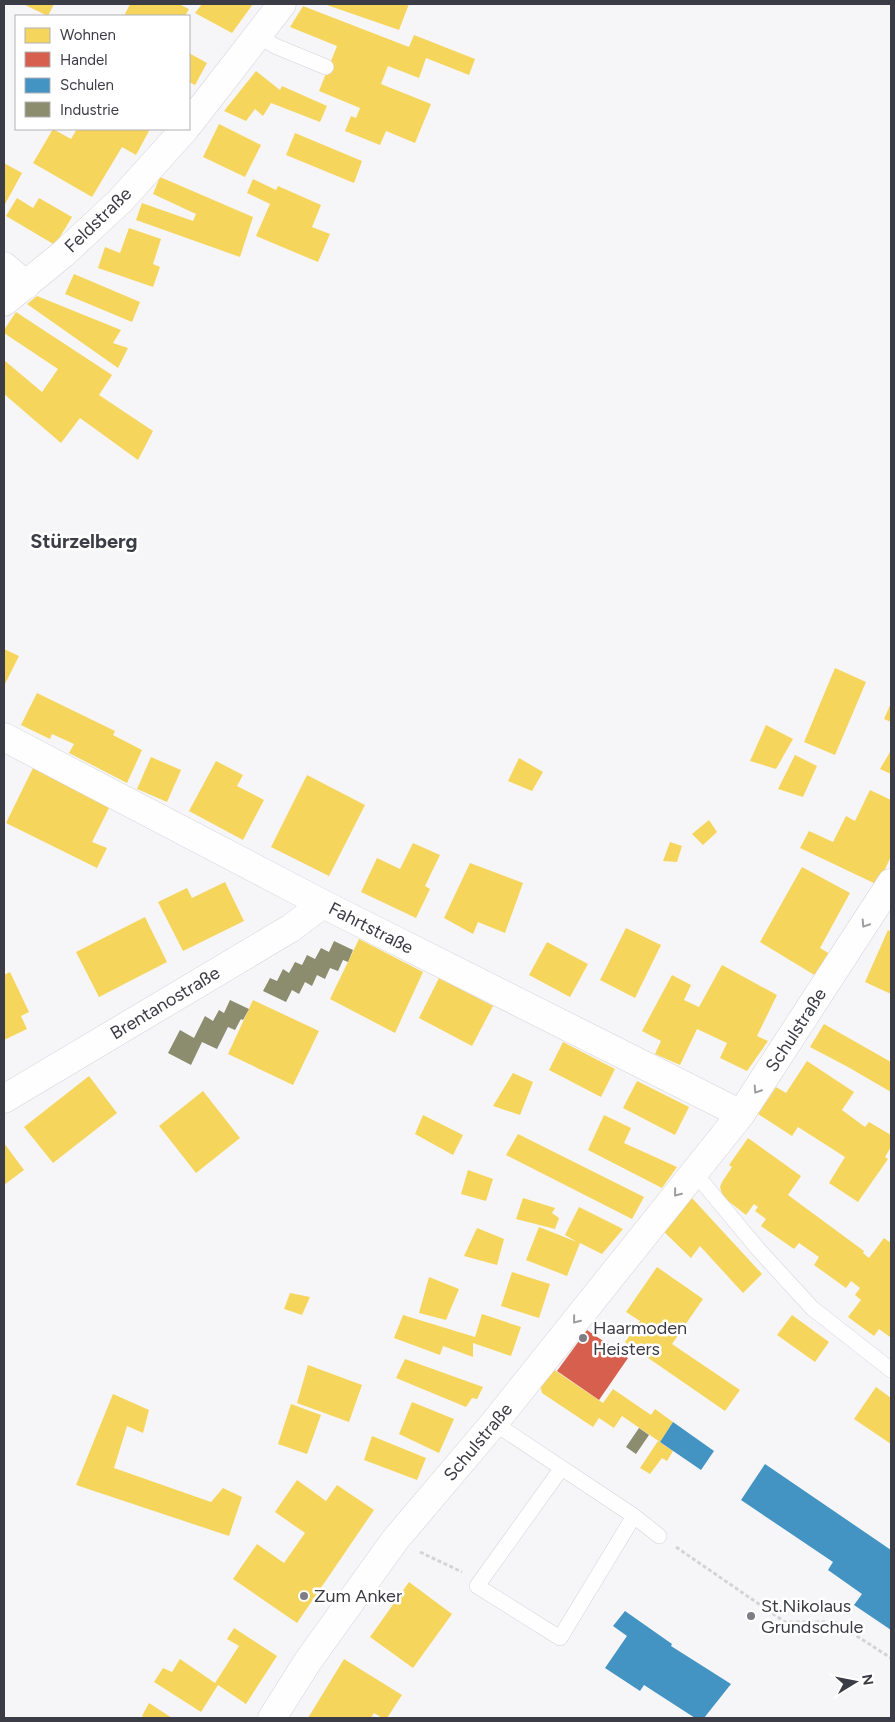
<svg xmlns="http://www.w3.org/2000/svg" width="895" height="1722" viewBox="0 0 895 1722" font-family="Figtree,sans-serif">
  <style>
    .homes { fill: #f6d55c }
    .shops { fill: #d6604d }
    .schools { fill: #4393c3 }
    .industry { fill: #8c8c6e }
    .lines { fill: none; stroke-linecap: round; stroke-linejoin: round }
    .lane-casing { stroke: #d3d3d9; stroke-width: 16 }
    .street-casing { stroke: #d3d3d9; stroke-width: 29 }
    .path { stroke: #d4d4d6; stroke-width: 3; stroke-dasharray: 4 2.5; stroke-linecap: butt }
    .lane { stroke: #fefefe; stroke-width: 15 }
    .street { stroke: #fefefe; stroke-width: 28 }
    .oneway { stroke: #9d9da2 }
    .poi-dot { fill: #7d7d85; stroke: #fff; stroke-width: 2 }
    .labels { text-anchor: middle; stroke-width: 5; stroke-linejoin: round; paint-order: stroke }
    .street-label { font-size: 18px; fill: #3c3c46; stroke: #fff }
    .poi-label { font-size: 18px; fill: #3c3c46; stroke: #fff; text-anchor: start }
    .quarter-label { font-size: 20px; font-weight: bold; fill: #3c3c46; stroke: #fff }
  </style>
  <rect width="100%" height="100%" fill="#f6f6f9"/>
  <path class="homes" d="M23,4h31l-6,12z
    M130,4h49l10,5 -4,7h-61z
    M202,4h51l-21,29 -37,-20z
    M324,4h85l-10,26z
    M303,6l106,41 5,-12 61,24 -6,16 -43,-17 -7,20 -31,-12 -7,18 50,20 -16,39 -29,-12 -6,14 -35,-14 6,-15 5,2 4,-10 -41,-17 18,-45 -47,-19z
    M189,53l18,10 -12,22 -6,-3z
    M256,71l24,19 2,-4 45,20 -7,16 -49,-19 -8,13 -8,-7 -9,12 -22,-10z
    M219,124l42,21 -16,32 -42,-20z
    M53,129l18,10 6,-10h73l-14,26 -14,-8 -30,50 -59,-34z
    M295,133l67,28 -8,22 -68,-28z
    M4,163l18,10 -18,33z
    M160,177l93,40 -13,40 -104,-37 6,-17 51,18 3,-7 -43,-20z
    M253,179l23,11 2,-4 43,19 -9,22 18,7 -12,28 -62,-26 14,-32 -23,-11z
    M17,198l16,10 6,-10 33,19 -17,28 -49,-29z
    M129,228l32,11 -8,25 7,3 -7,20 -55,-19 7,-21 15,6z
    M74,274l66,28 -8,20 -67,-28z
    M37,296l84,34 -8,13 15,5 -10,20 -91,-64z
    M16,312l96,63 -13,20 54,36 -15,29 -58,-42 -19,25 -57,-49v-34l38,32 16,-23 -54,-36v-3z
    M4,649l15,7 -15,30z
    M835,668l31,14 -31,73 -31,-13z
    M37,693l78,38 -2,4 29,15 -15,33 -58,-30 5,-9 -22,-10 -2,5 -29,-14z
    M891,703v19l-7,-3z
    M766,725l27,14 -17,30 -26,-8z
    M890,752h1v22l-11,-5z
    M795,755l22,11 -14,31 -25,-8z
    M151,757l30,13 -14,32 -30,-13z
    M519,758l24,14 -11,19 -24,-10z
    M216,761l27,14 -6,11 27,14 -21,40 -54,-29z
    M33,768l77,38 -18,36 15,6 -10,20 -91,-45z
    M307,775l58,30 -36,71 -58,-29z
    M870,790l21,10v56l-13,29 -78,-37 9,-17 24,11 13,-26 9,5z
    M709,820l8,12 -14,13 -11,-11z
    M670,842l12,4 -5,16 -14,-1z
    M413,843l27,12 -15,31 5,3 -14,29 -55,-26 16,-34 23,11z
    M470,863l53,20 -18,50 -27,-11 -5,12 -29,-16z
    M802,867l48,26 -30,55 10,6 -14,22 -56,-34z
    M225,882l19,39 -61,30 -25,-49 29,-14 5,10z
    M145,917l22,45 -68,35 -23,-45z
    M626,928l35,17 -26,53 -35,-18z
    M888,930l3,2v62l-26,-12z
    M359,939l64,33 -28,61 -65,-34z
    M547,942l41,22 -18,33 -41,-22z
    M722,965l55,30 -20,41 11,5 -21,30 -27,-13 7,-15 -30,-14 -17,36 -25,-11 6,-13 -19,-10 30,-56 19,10 -7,15 15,7z
    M10,972l19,40 -8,4 6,13 -23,11v-65z
    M439,978l54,28 -21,40 -53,-28z
    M253,1000l66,31 -26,54 -65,-31z
    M824,1024l67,38v30l-43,-25 -38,-20z
    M563,1042l52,27 -14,28 -52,-27z
    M807,1061l47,31 -12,18 23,17 4,-5 22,13v12l-6,10 3,2 -30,43 -29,-19 16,-26 -47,-30 -6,9 -34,-22 18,-27 10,6z
    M513,1073l20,9 -13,33 -27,-9z
    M89,1076l28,37 -64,50 -29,-36z
    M637,1081l52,26 -14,28 -52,-27z
    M203,1091l37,47 -44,35 -37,-47z
    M423,1115l40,20 -10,20 -38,-21z
    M604,1115l27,13 -7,15 53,24 -15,21 -74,-38z
    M518,1134l126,63 -12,22 -126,-64z
    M748,1138l53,38 -13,19 76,56 -1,2 6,5 15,-20 7,5v92l-1,2 -11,-8 -5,7 -26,-19 13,-17 -6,-5 5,-7 -9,-7 -5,7 -32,-23 5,-8 -20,-14 -5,6 -33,-23 5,-7 -11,-8 3,-4 -4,-3 -8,11 -23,-18 -3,-10 2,-5 10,-15 -3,-2z
    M4,1143l20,27 -20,15z
    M468,1170l25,9 -7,22 -25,-7z
    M523,1198l32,10 -3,5 7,5 -4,11 -39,-10z
    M692,1198l70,76 -19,19 -43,-47 -9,12 -30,-29z
    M579,1207l44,22 -21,25 -22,-11 -13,33 -41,-16 13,-33 38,15 -12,-7z
    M477,1228l27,11 -7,26 -33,-9z
    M657,1267l46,32 -31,45 68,46 -15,21 -100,-69 15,-21 -14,-9z
    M512,1272l38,12 -11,34 -38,-12z
    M429,1277l30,12 -13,31 -27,-7z
    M290,1293l20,4 -8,18 -18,-6z
    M482,1314l39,13 -10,29 -38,-13v14l-30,-11 -3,9 -46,-17 9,-23 72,22z
    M792,1315l37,27 -14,20 -38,-27z
    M405,1359l78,28 -6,12 -5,-1 -6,9 -70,-29z
    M308,1365l54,20 -13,37 -52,-19z
    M553,1369l50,34 10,-14 38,26 4,-6 18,13 -13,20 -38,-26 -8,12 -15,-10 -6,9 -51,-34 -2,-8z
    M876,1387l15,11v46l-37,-25z
    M113,1394l36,16 -6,23 -16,-7 -13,42 97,34 12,-14 19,9 -13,39 -153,-51z
    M412,1402l42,17 -15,34 -40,-19z
    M291,1404l30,11 -14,39 -29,-10z
    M372,1436l54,22 -9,22 -53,-20z
    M658,1441l15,10 -6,10 -5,-3 -12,16 -10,-6z
    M297,1480l29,21 11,-16 37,25 -77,113 -64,-44 24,-35 27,19 21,-30 -30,-21z
    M409,1582l43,32 -39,54 -43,-31z
    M234,1628l43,28 -31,48 -28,-19 -17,27 -47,-30 9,-14 9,4 8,-13 35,24 24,-37 -12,-7z
    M344,1659l58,36 -15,23h-5l-8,-5 -3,5h-63z
    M149,1703l23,15h-27l-3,-2z"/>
  <path class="shops" d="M587,1330l41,28 -29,42 -42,-29z"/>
  <path class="schools" d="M673,1422l41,29 -13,19 -41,-28z
    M765,1464l126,86v80l-37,-25 8,-11 -34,-24 5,-8 -92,-62z
    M625,1611l47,33 -1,2 60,38 -27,34h-9l-51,-33 -4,6 -35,-23 22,-32 -14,-10z"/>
  <path class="industry" d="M334,941l19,9 -5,12 -5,-2 -5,11 -8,-3 -5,11 -8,-4 -5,11 -7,-4 -6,12 -7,-4 -6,12 -23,-11 7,-13 7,3 6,-12 6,4 6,-11 7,3 5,-10 8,4 6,-11 8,4z
    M230,1000l19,9 -6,11 -2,-1 -6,11 -7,-3 -11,22 -15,-7 -11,23 -23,-12 12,-23 14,8 11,-22 8,5 6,-11 5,3z
    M639,1428l10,7 -13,19 -10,-7z"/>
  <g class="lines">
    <defs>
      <path id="lane" d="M259,36l16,10 51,21
        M694,1172l64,77 54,59 79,62
        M494,1423l140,93 25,20
        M561,1469l-84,117 83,52 74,-122"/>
      <path id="street" d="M189,124l93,-120
        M4,266l22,19
        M4,302l59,-48 57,-53 65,-72
        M4,737l319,167 418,210
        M4,1099l287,-171 32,-24
        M272,1718l36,-57 87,-121 99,-117 247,-309 150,-231"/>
    </defs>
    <use href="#lane" class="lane-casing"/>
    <use href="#street" class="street-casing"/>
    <path class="path" d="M676,1547l109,75h50l56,36
      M420,1552l42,20"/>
    <use href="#lane" class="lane"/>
    <use href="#street" class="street"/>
  </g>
  <defs><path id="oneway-chevron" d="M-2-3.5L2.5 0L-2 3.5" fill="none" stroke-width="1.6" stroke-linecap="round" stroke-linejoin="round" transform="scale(1.25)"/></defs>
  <g class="oneway">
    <use href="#oneway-chevron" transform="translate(865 924) rotate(123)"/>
    <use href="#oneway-chevron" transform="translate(757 1090) rotate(123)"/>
    <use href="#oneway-chevron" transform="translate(677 1193) rotate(129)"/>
    <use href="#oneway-chevron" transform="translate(576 1320) rotate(129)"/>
  </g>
  <g class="poi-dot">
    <circle cx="583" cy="1338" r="5"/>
    <circle cx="304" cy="1596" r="5"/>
    <circle cx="751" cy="1616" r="5"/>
  </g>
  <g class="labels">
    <g class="street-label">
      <text transform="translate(98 220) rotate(-44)" y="6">Feldstraße</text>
      <text transform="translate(371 928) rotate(27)" y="6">Fahrtstraße</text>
      <text transform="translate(165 1003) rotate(-31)" y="6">Brentanostraße</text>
      <text transform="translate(796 1030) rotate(-57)" y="6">Schulstraße</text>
      <text transform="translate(478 1442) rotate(-50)" y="6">Schulstraße</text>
    </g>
    <g class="poi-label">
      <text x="593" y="1334">Haarmoden<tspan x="593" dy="21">Heisters</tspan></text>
      <text x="314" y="1602">Zum Anker</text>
      <text x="761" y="1612">St.Nikolaus<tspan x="761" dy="21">Grundschule</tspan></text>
    </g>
    <g class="quarter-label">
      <text x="84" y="548">Stürzelberg</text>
    </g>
  </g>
  <rect width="895" height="1722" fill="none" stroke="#3c3c46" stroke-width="10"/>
  <rect x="15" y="15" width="175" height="115" fill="#ffffff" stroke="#b1b1b5"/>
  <rect x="25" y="28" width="25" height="15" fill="#f6d55c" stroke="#b1b1b5"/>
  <text x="60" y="40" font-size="15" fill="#3c3c46">Wohnen</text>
  <rect x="25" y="52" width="25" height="15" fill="#d6604d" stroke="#b1b1b5"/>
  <text x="60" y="65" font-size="15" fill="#3c3c46">Handel</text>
  <rect x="25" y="78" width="25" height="15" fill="#4393c3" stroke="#b1b1b5"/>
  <text x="60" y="90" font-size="15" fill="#3c3c46">Schulen</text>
  <rect x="25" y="102" width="25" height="15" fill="#8c8c6e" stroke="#b1b1b5"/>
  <text x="60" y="115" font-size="15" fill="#3c3c46">Industrie</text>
  <g transform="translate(855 1682) rotate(80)" stroke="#ffffff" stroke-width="4" paint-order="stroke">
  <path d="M0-4L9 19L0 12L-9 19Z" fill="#3c3c46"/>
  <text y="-8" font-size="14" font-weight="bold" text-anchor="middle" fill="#3c3c46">N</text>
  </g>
</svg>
